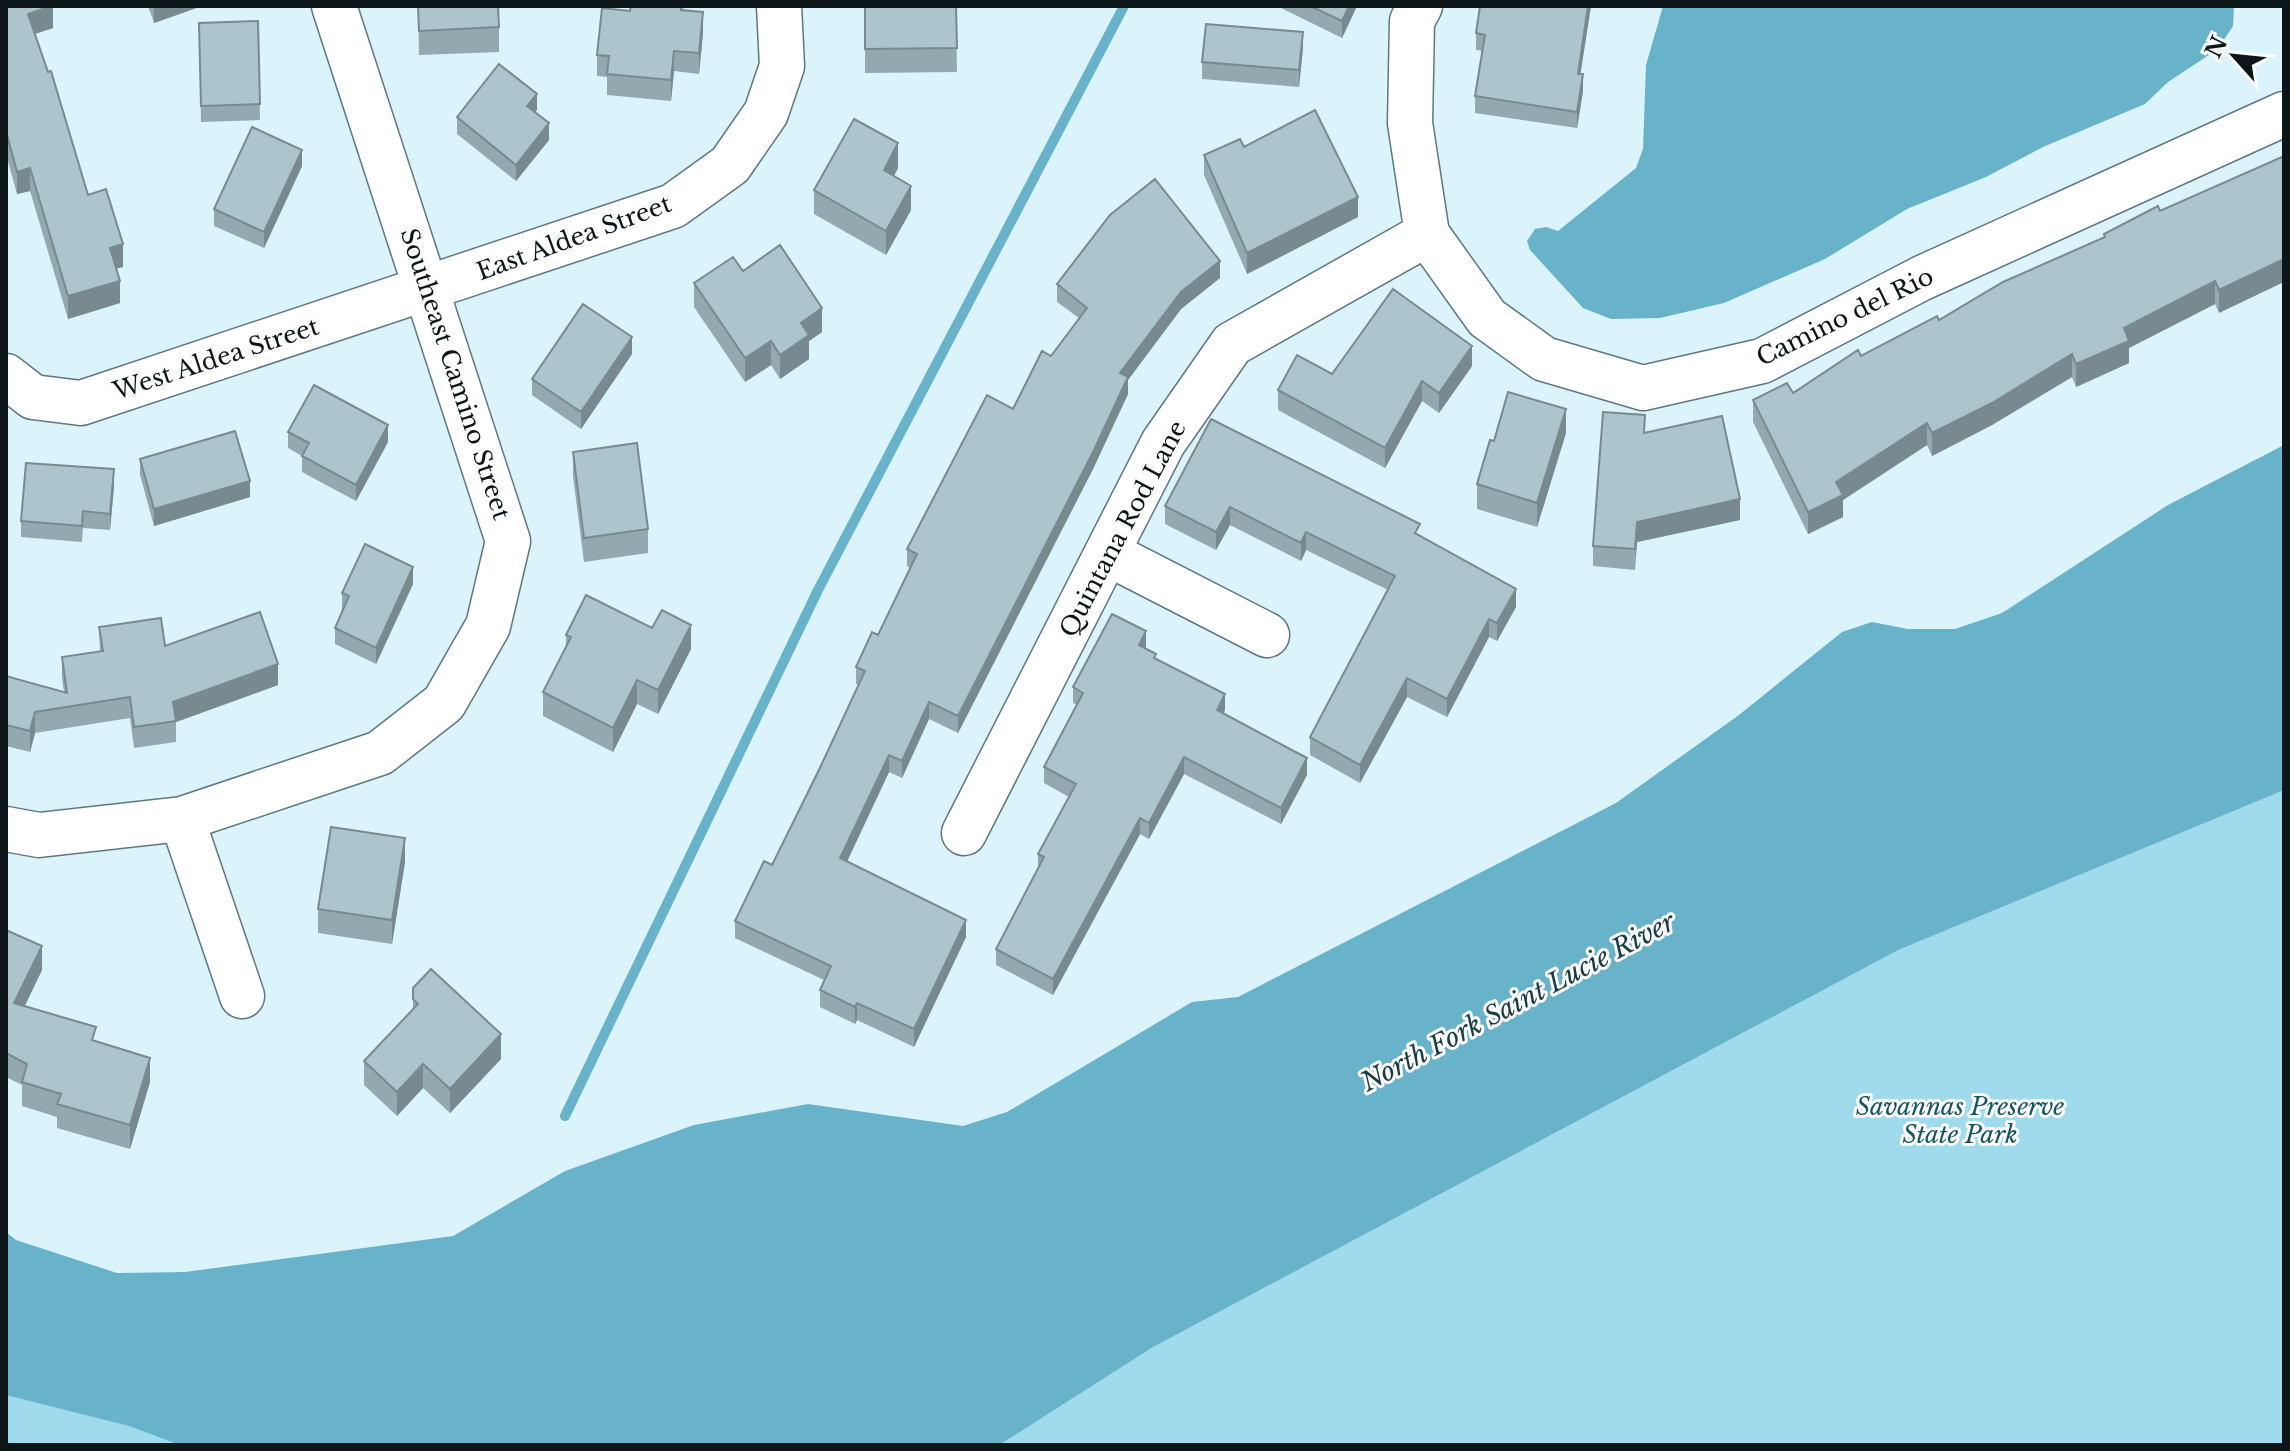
<svg xmlns="http://www.w3.org/2000/svg" width="2290" height="1451" viewBox="0 0 2290 1451" font-family="'Libre Baskerville',serif">
  <style>
    .green { fill: #a0dbed }
    .water { fill: #68b3c9 }
    .lines { fill: none; stroke-linecap: round; stroke-linejoin: round }
    .stream { stroke: #68b3c9; stroke-width: 10 }
    .minor-casing { stroke: #60777e; stroke-width: 47 }
    .minor { stroke: #fff; stroke-width: 44 }
    .wall { fill: #94a9af }
    .shaded-wall { fill: #788a8f }
    .building { fill: #acc5cc; stroke: #788a8f; stroke-width: 2 }
    .labels { text-anchor: middle; stroke-width: 6; stroke-linejoin: round; paint-order: stroke }
    .street-label { font-size: 24px; fill: #0c1518; stroke: #fcfcfc }
    .park-label { font-size: 24px; font-style: italic; fill: #155464; stroke: #fcfcfc }
    .water-label { font-size: 26px; font-style: italic; fill: #183b45; stroke: #fcfcfc }
  </style>
  <rect width="100%" height="100%" fill="#dbf4fc"/>
  <path class="green" d="M2284,642v803h-1533z
    M6,1323l236,122h-236z"/>
  <path class="water" d="M1663,6h571l-1,20 -15,23 -50,33 -23,22 -102,43 -57,30 -79,32 -82,50 -101,44 -64,15 -49,1 -28,-11 -53,-58 -3,-9 8,-12 11,-2 12,4 78,-63 7,-19 3,-84z
    M2284,445v345l-386,160 -745,397 -154,98h-819l-51,-19 -123,-31v-163l10,8 101,33 68,-1 268,-36 112,-65 129,-46 114,-21 155,22 44,-14 185,-110 46,-5 378,-194 123,-88 103,-83 30,-10 36,7h47l47,-16 166,-108z"/>
  <g class="lines">
    <path class="stream" d="M565,1116l253,-526 306,-584"/>
    <defs>
      <path id="minor" d="M1420,6l-8,15 -2,102 17,111 60,84 57,41 99,29 119,-27 160,-83 362,-164
        M6,376l27,21 48,6 592,-197 57,-41 36,-52 16,-47 -3,-60
        M1109,554l158,81
        M182,819l60,177
        M6,829l33,6 143,-16 198,-66 64,-50 44,-77 20,-85 -174,-535
        M964,833l199,-390 69,-99 195,-110"/>
    </defs>
    <use href="#minor" class="minor-casing"/>
    <use href="#minor" class="minor"/>
  </g>
  <path class="wall" d="M6,6l47,22 -18,6 53,161 35,72 -6,1 3,35 -52,16 -38,-128 -13,3 -11,-40z
    M148,6h54l-48,17z
    M418,6l81,21v25l-80,3z
    M684,6l-1,4 20,23 -4,41 -25,-3 -3,30 -64,-6v-18l-10,-1v-21l33,-44z
    M865,6h91l1,66 -92,1z
    M1277,6h80l-15,32z
    M1480,6h111l-11,68 3,17 -6,37 -102,-15v-17l8,-45 -7,-1v-17z
    M258,21l2,99 -59,2 -2,-82z
    M1303,48l-4,39 -97,-8v-17z
    M537,110l-2,2 14,28 -33,41 -59,-47v-17z
    M1204,155l154,62 -111,57 -43,-99z
    M2284,156l-65,157 -4,-9 -86,44v15l-53,24 -4,-10 -80,48 -60,31 -5,-11 -84,55v17l-35,17 -55,-112v-22l40,-7 68,-37 78,-36 165,-83v-3l56,-23z
    M302,166l-38,82 -50,-22v-17z
    M898,168l-4,8 17,34 -25,45 -72,-41v-24z
    M743,271l79,61 -13,9v18l-29,20 -9,-14 -26,17 -51,-75v-24z
    M1220,278l-39,31 -53,71v14l-35,75 -135,264 -29,-14 -27,59 -13,-6 -42,90 119,75 -52,110 -57,-27 -2,4 -35,-17v-17l4,-10 -89,-42v-17l37,-56 87,-180 -3,-1v-17l22,-32 32,-67 -3,-2v-17l106,-140 66,-91 -22,-16v-18z
    M632,354l-51,75 -49,-34v-16z
    M1472,366l-33,47 -17,-12 -37,67 -107,-58v-20l54,-16z
    M1211,419l209,116 96,72 -19,34 -8,-4 -42,80 -40,-20 -47,86 -50,-28v-18l78,-147 -82,-40 -5,11 -71,-36 -14,25 -51,-26v-18z
    M288,432l100,10 -32,59 -54,-29v-16l-14,-8z
    M1566,433l-29,94 -60,-18v-25z
    M1645,433l95,87 -103,22 -2,28 -42,-4v-20z
    M573,452l75,77v24l-64,9 -11,-86z
    M140,459l110,38 -96,29 -14,-51z
    M114,486l-4,44 -27,-2 -1,14 -61,-5v-16z
    M413,584l-37,80 -41,-20v-16l8,-18 -1,-1v-16z
    M99,627l66,19 113,39 -102,37v20l-42,6 -4,-30 -95,15 -5,19 -24,-6v-86v16l58,16 -2,-14v-21l38,-6z
    M566,635l125,14 -33,65 -21,-10 -24,48 -70,-36v-24l23,-46z
    M1146,648l-1,1 11,10 69,51 -2,4 84,61 -26,49 -97,-50 -35,65 -9,-5 -87,161 -57,-30v-16l42,-81v-14l31,-57 -25,-14v-16l33,-62 -4,-2v-16z
    M405,862l-13,82 -74,-11v-24z
    M6,930l36,40 -17,36 71,35 54,41 -20,67 -73,-21v-11l-35,-11v-21l-16,-8z
    M413,988l88,71 -51,54 -27,-25 -26,28 -33,-31v-24l49,-52z"/>
  <path class="shaded-wall" d="M53,6v22l-25,8v-22z
    M154,6h48l-48,17z
    M1349,6h8l-15,32v-17z
    M1588,6h3l-13,84v-16z
    M703,12v21l-4,41v-21z
    M1303,32v16l-4,39v-17z
    M674,51v20l-3,30v-21z
    M1583,74v17l-6,37v-16z
    M537,94v16l-10,12v-16z
    M549,123v17l-33,41v-16z
    M898,143v25l-14,26v-24z
    M302,150v16l-38,82v-16z
    M30,168v23l-13,3v-22z
    M911,186v24l-25,45v-24z
    M1358,197v20l-111,57v-21z
    M123,244v23l-13,3v-22z
    M2284,259v23l-65,31v-23z
    M1220,261v17l-39,31 -53,71v14l-35,75 -135,264v-17l162,-343 61,-81z
    M120,281v22l-52,16v-23z
    M2215,281v23l-86,44v15l-53,24v-23l48,-36z
    M822,308v24l-13,9v18l-29,20v-24l21,-32z
    M632,337v17l-51,75v-17z
    M771,341v24l-26,17v-24z
    M1472,346v20l-33,47v-20z
    M2072,354v23l-80,48 -60,31v-23z
    M1422,381v20l-37,67v-20z
    M1566,409v24l-29,94v-24z
    M1927,423v22l-84,55v17l-35,17v-22l28,-30z
    M388,425v17l-32,59v-16z
    M114,469v17l-4,44v-16z
    M250,481v16l-96,29v-17z
    M1740,499v21l-103,22 -2,28 2,-48z
    M1230,507v18l-14,25v-18z
    M1306,532v18l-5,11v-18z
    M413,567v17l-37,80v-16z
    M1516,589v18l-19,34v-18z
    M1489,619v18l-42,80v-18z
    M691,625v24l-33,65v-24z
    M1146,631v17l-7,13v-16z
    M278,664v21l-102,37 -3,-20z
    M1407,678v19l-47,86v-18z
    M637,680v24l-24,48v-24z
    M1225,694v16l-8,17v-17z
    M929,702v17l-27,59v-17z
    M35,712v21l-5,19v-21z
    M889,755v17l-49,104v-18z
    M1184,757v17l-35,65v-16z
    M1307,758v17l-26,49v-16z
    M1140,818v16l-87,161v-16z
    M405,838v24l-13,82v-24z
    M966,920v17l-52,110v-18z
    M42,946v24l-28,57v-24z
    M857,1003v17l-2,4v-17z
    M501,1034v25l-51,54v-24z
    M150,1058v24l-20,67v-24z
    M423,1064v24l-26,28v-24z"/>
  <path class="building" d="M6,6h45l-23,8 20,58 3,-1 37,124 18,-6 17,55 -13,4 10,33 -52,15 -38,-128 -13,4 -11,-41z
    M418,6h80l1,21 -80,4z
    M631,6h50v4l22,2 -4,41 -25,-2 -3,29 -64,-6 2,-18 -12,-1 5,-47 28,3z
    M865,6h91l1,42 -92,1z
    M1310,6h39l-7,15z
    M1480,6h108l-10,68h5l-6,38 -102,-16 10,-61 -9,-2z
    M258,21l2,83 -59,2 -2,-83z
    M1206,24l97,8 -4,38 -97,-8z
    M499,64l38,30 -10,12 22,17 -33,42 -59,-48z
    M1315,110l43,87 -111,56 -43,-98 36,-16 4,8z
    M854,119l44,24 -14,27 27,16 -25,45 -72,-41z
    M252,127l50,23 -38,82 -50,-23z
    M2284,156v103l-65,31 -4,-9 -91,47 5,13 -53,23 -4,-10 -80,49 -60,30 -5,-10 -91,59 7,13 -35,17 -55,-112 34,-17 6,10 65,-43 3,6 76,-40 2,4 64,-38 102,-45 -1,-3 54,-28 2,5z
    M1155,179l65,82 -39,31 -61,81 8,4 -35,75 -135,264 -29,-14 -27,59 -13,-6 -49,103 126,62 -52,109 -57,-26 -2,4 -35,-17 11,-24 -96,-45 29,-60 8,4 47,-95 46,-99 -9,-4 16,-35 6,3 39,-81 -10,-5 80,-154 26,14 29,-58 9,5 36,-48 -30,-24 53,-69z
    M780,245l42,63 -21,15 8,12 -29,20 -9,-14 -26,17 -51,-75 39,-26 10,14z
    M1393,289l79,57 -33,47 -17,-12 -37,67 -107,-58 19,-35 35,19z
    M583,304l49,33 -51,75 -49,-33z
    M314,385l74,40 -32,60 -54,-29 7,-13 -21,-11z
    M1508,392l58,17 -29,94 -60,-19 13,-44 4,1z
    M1603,412l42,3 -1,18 78,-17 18,83 -103,23 -2,27 -42,-3z
    M1211,419l209,105 -5,9 101,56 -19,34 -8,-4 -42,80 -40,-21 -47,87 -50,-28 85,-161 -89,-44 -5,11 -71,-36 -14,25 -51,-26z
    M235,431l15,50 -96,28 -14,-50z
    M637,443l11,86 -64,9 -11,-86z
    M26,463l88,6 -4,45 -27,-3 -1,15 -61,-5z
    M365,544l48,23 -37,81 -41,-20 14,-32 -7,-3z
    M586,595l66,33 10,-18 29,15 -33,65 -21,-10 -24,48 -70,-36 28,-55 -5,-2z
    M260,612l18,52 -105,38 3,19 -42,6 -4,-30 -95,15 -5,19 -24,-6v-49l61,17 -5,-36 41,-6 -4,-24 62,-9 4,28z
    M1112,614l34,17 -7,14 17,9 -2,4 71,36 -8,16 90,48 -26,50 -97,-51 -35,66 -9,-5 -87,161 -57,-30 48,-92 -6,-3 38,-70 -32,-17 39,-74 -10,-6z
    M331,827l74,11 -13,82 -74,-11z
    M6,930l36,16 -28,57 82,24 -4,13 58,18 -20,67 -73,-21 4,-10 -39,-12 5,-18 -21,-11z
    M431,969l70,65 -51,55 -27,-25 -26,28 -33,-31 54,-57 -5,-5v-11z"/>
  <g class="labels">
    <g class="street-label">
      <text transform="translate(574 238) rotate(-20)" y="8">East Aldea Street</text>
      <text transform="translate(1845 317) rotate(-26)" y="8">Camino del Rio</text>
      <text transform="translate(216 359) rotate(-18)" y="8">West Aldea Street</text>
      <text transform="translate(455 374) rotate(72)" y="8">Southeast Camino Street</text>
      <text transform="translate(1123 529) rotate(-62)" y="8">Quintana Rod Lane</text>
    </g>
    <g class="park-label">
      <text x="1960" y="1115">Savannas Preserve<tspan x="1960" dy="28">State Park</tspan></text>
    </g>
    <g class="water-label">
      <text transform="translate(1518 1002) rotate(-28)" y="9">North Fork Saint Lucie River</text>
    </g>
  </g>
  <rect width="2290" height="1451" fill="none" stroke="#0c1518" stroke-width="16"/>
  <g transform="translate(2234 56) rotate(297)" stroke="#fcfcfc" stroke-width="6" paint-order="stroke">
  <path d="M0-6L14 30L0 20L-14 30Z" fill="#0c1518"/>
  <text y="-12" font-size="22" font-weight="bold" text-anchor="middle" fill="#0c1518">N</text>
  </g>
</svg>
